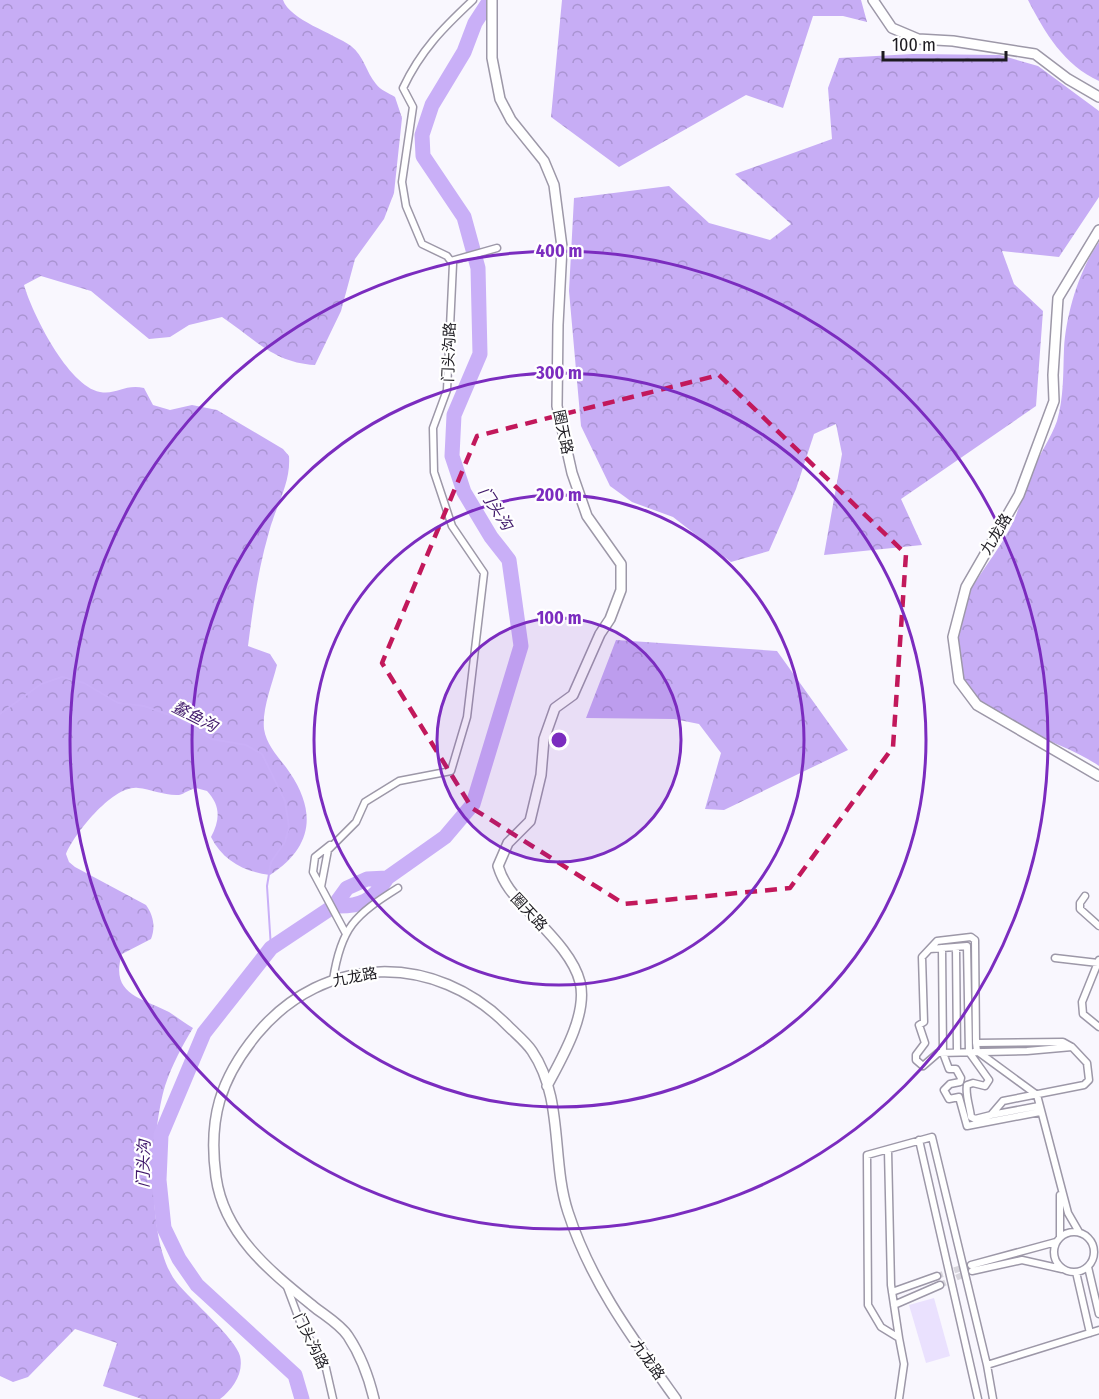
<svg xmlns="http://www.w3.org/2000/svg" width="1099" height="1399" viewBox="0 0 1099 1399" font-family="'Fira Sans Condensed','Noto Sans SC',sans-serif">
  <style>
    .forest { fill: url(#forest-crowns) }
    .pitch { fill: #eae1fe }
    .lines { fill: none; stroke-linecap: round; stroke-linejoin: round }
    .stream { stroke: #c9aff7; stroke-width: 2 }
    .river { stroke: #c9aff7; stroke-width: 15 }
    .street-tunnel { stroke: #d8d6dd; stroke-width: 6; stroke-dasharray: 6 3; stroke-linecap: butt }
    .street-casing { stroke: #9d98a8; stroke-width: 9 }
    .secondary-casing { stroke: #9d98a8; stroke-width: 12 }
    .street { stroke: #fff; stroke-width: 6 }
    .secondary { stroke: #fff; stroke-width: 9 }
    .marked { fill: none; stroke: #c2185b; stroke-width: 4.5; stroke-dasharray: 12 8; stroke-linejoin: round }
    .ring { fill: none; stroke: #7b2cbf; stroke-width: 3 }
    .labels { text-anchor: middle; stroke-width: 4.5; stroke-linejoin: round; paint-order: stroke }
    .street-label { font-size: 15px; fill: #1d1b21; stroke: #fff }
    .water-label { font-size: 16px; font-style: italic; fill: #40196b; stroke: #fff }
    .centre { fill: #7b2cbf; stroke: #fff; stroke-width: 3 }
    .ring-label { font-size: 18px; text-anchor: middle; font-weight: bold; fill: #7b2cbf; stroke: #fff; stroke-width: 4.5; stroke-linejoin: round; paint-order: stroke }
  </style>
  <defs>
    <pattern id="forest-crowns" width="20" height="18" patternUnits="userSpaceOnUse" patternTransform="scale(1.5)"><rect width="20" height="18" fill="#c7adf5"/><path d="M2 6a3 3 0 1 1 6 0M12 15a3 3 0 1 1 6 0" fill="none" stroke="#aa94d2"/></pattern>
  </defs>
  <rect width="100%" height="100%" fill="#f9f7fe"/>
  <path class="forest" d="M0,0h283c7,20 50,33 68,46 13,10 15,26 25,38 4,6 13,9 19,13l7,21 -8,75 -10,26 -29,40 -14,52 -26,54c-41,-2 -60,-26 -93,-48l-33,8 -19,12 -21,2 -58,-48 -50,-15 -17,9c8,28 44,101 76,107 17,3 24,-8 44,-4l9,17 17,5 22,-5 25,5 66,39 6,7c2,28 -13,49 -20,76 -11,37 -16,76 -21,114l22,8 7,11c-5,20 -15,44 -13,64 3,18 16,29 26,44 27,40 22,75 -20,102 -25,-3 -47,-14 -59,-38 9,-17 10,-31 -4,-46l-11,-3c-6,1 -12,6 -17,7 -14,1 -28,-6 -41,-7 -25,-3 -63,45 -72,66l3,8 6,5 71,38c7,10 10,21 5,34l-29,15c-13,41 21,44 47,58 8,5 15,11 24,16 -11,18 -21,37 -28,58 -14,47 -20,157 12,197 13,16 59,56 63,73 4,17 -7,33 -20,43h-78l-39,-13 14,-43 -42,-14 -47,48 -15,5 -13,-6z
    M562,0h299l6,22 -24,-6h-30l-30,92 -37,-13 -127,72 -68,-50z
    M1028,0h71v81c-35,-16 -54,-48 -71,-81z
    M913,54l87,1 38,11 61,45v86l-40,60 -57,-6 12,33 29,27 -7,95 -135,93 21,46 -98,10 18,-101 -6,-30 -22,10 -18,55 -27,62 -38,11 -58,-45 -41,-15 -22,-16 -29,-60 -12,-135 5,-93 95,-12 40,37 61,17 21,-16 -56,-50 97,-35 -4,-51 11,-30z
    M1099,242v524c-38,-28 -129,-44 -146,-93 -6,-18 2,-50 9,-67 13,-29 38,-55 52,-86 7,-16 11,-34 19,-50 7,-17 18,-32 24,-49 7,-24 6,-48 7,-72 2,-35 15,-79 35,-107z
    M616,640l161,11 71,99 -124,60 -19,-1 16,-56 -22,-29 -25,-5 -88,-1z"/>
  <path class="pitch" d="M934,1298l16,58 -24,7 -17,-58z"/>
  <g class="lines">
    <path class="stream" d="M0,714l41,-30 21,-7 22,6 34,20 26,3 37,13 30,20 35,6 16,9 23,47 4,26 -4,15 -14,20 -4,24 4,62"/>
    <path class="river" d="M334,906c27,1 39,-5 53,-28
      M302,1399l-7,-24 -98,-90 -18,-26 -15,-31 -5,-48 2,-45 43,-102 67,-85 63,-42 13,-18 20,-9 20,-1 58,-41 28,-33 48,-158 -12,-86 -18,-23 -27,-45 -12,-36 2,-41 26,-61 -2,-86 -14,-51 -41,-61 -1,-21 10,-30 32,-53 11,-29 15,-23"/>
    <path class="street-tunnel" d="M937,1276l34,-11
      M940,1285l29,-13"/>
    <defs>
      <path id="street" d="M451,261l46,-13
        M330,845l-15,12 -2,15 32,60
        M321,887l7,-37 28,-28 9,-20 34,-21 52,-10 16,-54 17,-144 -32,-47 -18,-54 -1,-44 14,-38 6,-126 -6,-8 -25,-12 -16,-38 -4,-24 11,-75 -10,-19c18,-38 40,-60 70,-88
        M1085,896l-5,7v6l19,17
        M956,947l1,105
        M942,948l1,105 6,16h7l5,9 -1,4 -10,2 -6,6 5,9 10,-2 8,29 73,-14
        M930,949l37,-3 2,106 20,28 -4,6 -12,-3 -6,2c-2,9 3,22 4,32l4,2 16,-4
        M1055,958l43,5
        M1099,960l-17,42 1,12 16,13
        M333,980c8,-53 22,-65 65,-92
        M976,1043l87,-1 9,5 -45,4 -89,2 -15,13 -7,-6v-5l9,-12 -6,-18 5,-3 -2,-65 15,-16 34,-4 4,3 1,103 1,8 60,44 31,118 11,19
        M1039,1106l-48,9 12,-14 81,-16 5,-5 -2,-17 -15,-16
        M919,1140l59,259
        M888,1150l3,135 8,53 -18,-11 -13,-22 -1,-150 65,-18 55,228 6,34
        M1054 1252a20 20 0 1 1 40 0a20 20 0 1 1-40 0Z
        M1060,1237v-42
        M971,1265l85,-23
        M1088,1267l11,47
        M972,1271l50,-11 40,9
        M1076,1272l14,61
        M287,1287l15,40 23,37 8,35
        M892,1292l45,-16
        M894,1305l46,-20
        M987,1365l112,-35
        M899,1399l5,-35 -5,-26"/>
      <path id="secondary" d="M492,0v58l8,41 11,21 33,41 10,24 8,62 -4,78 -1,81 15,67 15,43 34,48v26l-11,29 -10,15 -27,61 -18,13 -11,31 -3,36 -11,46 -22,22 -10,23c7,23 21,34 37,52 16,17 39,40 45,64 8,32 -18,76 -33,104
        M873,0l19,28 26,11 35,2 82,13 33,25 31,18
        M1099,230l-41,68 -5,77 1,26 -35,94 -53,92 -13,50 6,44 18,24 122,71
        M374,1399c-5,-21 -14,-45 -26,-63 -8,-12 -24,-21 -35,-30 -42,-34 -89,-71 -97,-129 -8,-58 4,-98 41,-143 67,-81 179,-82 251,-8 8,8 18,16 24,25 32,47 19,109 36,161 23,71 65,127 108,187"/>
    </defs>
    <use href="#street" class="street-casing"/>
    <use href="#secondary" class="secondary-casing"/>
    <use href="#street" class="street"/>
    <use href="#secondary" class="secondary"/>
  </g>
  <path class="marked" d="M719,375l187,179 -13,193 -103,141 -166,16 -152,-96 -90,-145 95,-227z"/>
  <circle cx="559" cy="740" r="122" fill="#7b2cbf" fill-opacity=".12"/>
  <g class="ring">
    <circle cx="559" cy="740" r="122"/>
    <circle cx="559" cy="740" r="245"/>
    <circle cx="559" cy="740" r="367"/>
    <circle cx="559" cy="740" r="489"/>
  </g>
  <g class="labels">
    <g class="street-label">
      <text transform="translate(449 352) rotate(-88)" y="5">门头沟路</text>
      <text transform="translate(563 432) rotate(78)" y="5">圈天路</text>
      <text transform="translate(996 534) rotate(-59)" y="5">九龙路</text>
      <text transform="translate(529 912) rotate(47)" y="5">圈天路</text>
      <text transform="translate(355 977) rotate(-11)" y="5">九龙路</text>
      <text transform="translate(311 1341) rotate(64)" y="5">门头沟路</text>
      <text transform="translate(648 1360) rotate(54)" y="5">九龙路</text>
    </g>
    <g class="water-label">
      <text transform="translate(496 508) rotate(57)" y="6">门头沟</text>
      <text transform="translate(195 716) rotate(27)" y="6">鳌鱼沟</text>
      <text transform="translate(143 1164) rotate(-89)" y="6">门头沟</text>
    </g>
  </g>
  <circle cx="559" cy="740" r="9" class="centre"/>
  <g class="ring-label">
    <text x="559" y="257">400 m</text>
    <text x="559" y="379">300 m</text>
    <text x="559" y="501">200 m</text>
    <text x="559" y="624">100 m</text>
  </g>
  <path d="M883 51v9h123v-9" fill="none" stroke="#1d1b21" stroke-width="3"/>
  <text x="892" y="51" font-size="18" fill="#1d1b21" stroke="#ffffff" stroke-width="4.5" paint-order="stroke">100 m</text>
</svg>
